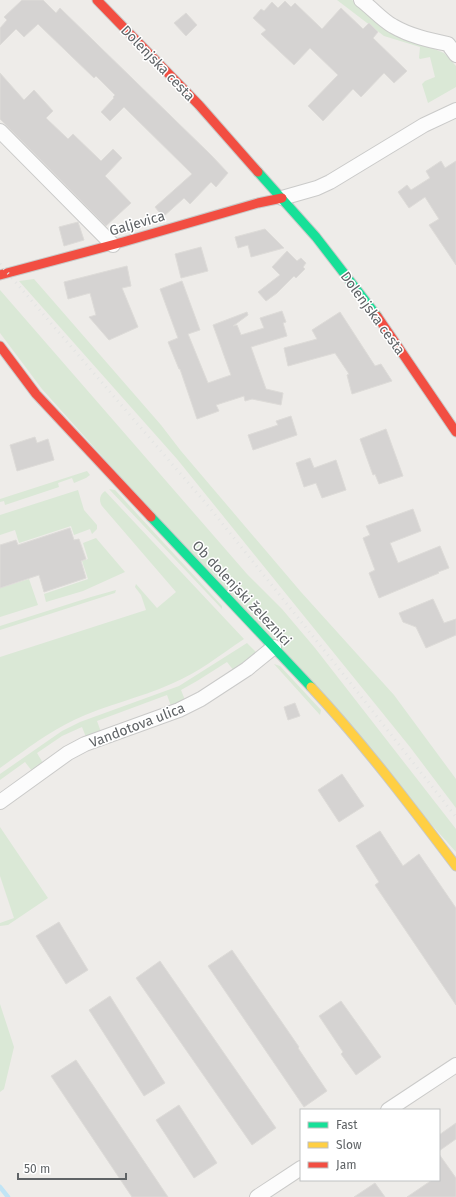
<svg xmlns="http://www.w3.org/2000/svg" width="456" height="1197" viewBox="0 0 456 1197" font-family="'Fira Sans',sans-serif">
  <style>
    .green { fill: #dae8d6 }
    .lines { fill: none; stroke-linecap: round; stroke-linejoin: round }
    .stream { stroke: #c1e4f5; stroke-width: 4.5 }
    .building { fill: #d5d3d2; stroke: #dddbd8 }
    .street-casing { stroke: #cacac9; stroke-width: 16 }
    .fast-casing { stroke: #c8c9c8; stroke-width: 11 }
    .slow-casing { stroke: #c8c9c8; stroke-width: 11 }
    .jam-casing { stroke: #c8c9c8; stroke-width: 11 }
    .street { stroke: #fcfcfc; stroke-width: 14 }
    .fast { stroke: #16e098; stroke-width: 9 }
    .slow { stroke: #ffcf43; stroke-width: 9 }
    .jam { stroke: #f24e42; stroke-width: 9 }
    .rail { stroke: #e3e4e3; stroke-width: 3; stroke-dasharray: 1 5; stroke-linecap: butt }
    .labels { text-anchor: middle; stroke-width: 3; stroke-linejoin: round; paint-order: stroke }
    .street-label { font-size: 14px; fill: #5f6366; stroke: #fff }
  </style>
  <rect width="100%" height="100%" fill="#eeece9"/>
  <path class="green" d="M337,0h15l34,27 31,15 27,11 12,13v21l-28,16 -6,-19 3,-3 10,-4 -5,-20 -10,2 -1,-1 1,-11 -36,-11z
    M34,279l127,146 20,26 120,141 93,103 62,84v29l-46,-61 -233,-288 -158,-178z
    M0,290l247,284 35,35 33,39 141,181v23l-414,-463 -42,-56z
    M87,471l3,4 -4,3 -12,5 -2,-5 -14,5 1,4 -54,18 -1,-4 -4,1v-3z
    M109,489l6,1 107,116v3z
    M78,490l6,20 13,15v4l-5,5 -2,-5 -16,6 -3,-9 -52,17 -4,-13 -15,5v-20z
    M105,491l139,148c-24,16 -46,34 -73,45 -31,14 -66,21 -97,36 -27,13 -50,31 -74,48v-111l146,-47 -5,-15 -6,-8 1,-3 21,24 19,-16 -74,-86c-3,-5 -3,-11 3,-15z
    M96,538l29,34 -42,19 -37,11 -2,-8 44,-15 -6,-18 6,-2 -5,-16z
    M29,579l9,26 -38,12v-29z
    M116,590l-1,3 -115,37v-4l91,-29z
    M247,643l9,9 -4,5 -18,14 -7,-9 -30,19 -16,9 4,10 -14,6 -4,-11 -70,26 4,11 -15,5 -4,-10 -20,9 -25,17 6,10 -11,8 -7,-9 -25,18v-6l62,-43 18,-9 99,-36z
    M274,664l6,2 41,44 -1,5z
    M0,827l48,71 -40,27 -8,1v-3l14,-5 -14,-42z
    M0,1004l14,43 -10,42 -4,3z"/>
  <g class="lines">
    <path class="stream" d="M0,1187l8,10"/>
  </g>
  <path class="building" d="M22,0h21l13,13 4,-5 151,147 17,18 -12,14 -5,-5 -21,22 -6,-6 -21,19 -8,-10 37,-33 -68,-67 -14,14 -9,-9 13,-14 -1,-1 2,-2 -19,-19 -2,2 -56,-54 -14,13 -8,-8 -16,16v-17l7,-8 -3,-3z
    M285,1l6,6 4,-4 27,26 19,-21 22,21 6,-6 9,9 -5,6 34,33 -13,12 -10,-10 -23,24 -8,-8 -30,32 -15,-15 30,-31 -28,-27 -16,17 -33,-31 5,-4 -13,-12 8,-9 3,2 8,-9 6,6z
    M186,13l11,12 -11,11 -12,-13z
    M0,73l24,27 10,-10 19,21 -7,7 22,21 5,-5 28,27 12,-12 9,9 -17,18 26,27 -25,23 -106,-107z
    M441,161l4,7 11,-7v104l-27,-40 10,-6 -14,-22 -16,11 -11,-16 9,-7 4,5 19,-12 -4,-7z
    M78,222l6,18 -20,6 -5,-19z
    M265,229l19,19 -33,9 -3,-12 -10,3 -3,-11z
    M201,247l7,24 -27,7 -6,-24z
    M287,251l10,10 4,-3 5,5 -3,4 2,2 -9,9 -2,-2 -17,17 -11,8 -8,-9 22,-17 -8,-8z
    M127,266l4,20 -9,2 16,39 -29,13 -20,-23 7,-2 -6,-22 -22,6 -4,-17z
    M182,281l18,49 -12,4 20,49 23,-8 -18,-50 34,-13 1,3 -15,11 4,-1 4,10 23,-7 -4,-10 22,-7 4,11 -3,1 4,13 -36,11 15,42 17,4 -2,12 -29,-6 -7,2 -1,-5 -28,9 3,6 -22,8 -17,-50h-1l-11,-27 10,-4 -18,-49z
    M340,312l35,54 6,-2 11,17 -40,13 -5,-19 2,-1 -14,-21 -47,13 -4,-18 33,-9 -5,-9z
    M291,416l6,19 -44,15 -5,-15 30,-10 -2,-4z
    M386,429l17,47 -24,8 -4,-10 -2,1 -13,-36z
    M35,437l2,6 11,-4 6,21 -37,11 -7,-26z
    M310,458l4,10 22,-8 10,30 -24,8 -6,-15 -12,4 -8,-24z
    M413,509l8,22 -31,12 8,20 42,-17 9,22 -11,4 1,1 -60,25 -10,-25 6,-3 -12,-32 7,-3 -4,-9z
    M70,528l4,12 5,-1 7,20 -5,2 5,17 -42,14 -5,-17 -39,13v-43l16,-5 2,5z
    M433,599l11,24 12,-4v16l-30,13 -10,-21 -13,-5 -4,-9z
    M295,703l5,13 -12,4 -4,-13z
    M342,774l22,32 -25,16 -21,-32z
    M380,831l23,35 16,-12 37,54v97l-81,-120 4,-3 -23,-36z
    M59,922l29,48 -22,14 -30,-48z
    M232,950l67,97 -1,1 29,43 -23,16 -96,-141z
    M160,961l116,167 -24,17 -116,-167z
    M110,996l55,87 -21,13 -55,-86z
    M341,1001l40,56 -25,18 -15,-21 2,-2 -24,-36z
    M76,1060l92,137h-36l-81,-121z
    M179,1105l38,58 -23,15 -38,-58z
    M456,1123v16l-17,12v-16z
    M439,1154l17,24v19h-49l25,-17h7z
    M375,1183l10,14h-31z"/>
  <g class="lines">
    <defs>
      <path id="street" d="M361,0c11,8 21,20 32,26 17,10 36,14 55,18l8,11
        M0,131l113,114
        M282,198l35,-10 13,-6 94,-57 32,-15
        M0,802l68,-49 17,-9 94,-34 22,-11 46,-30 27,-22
        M388,1110l68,-45
        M257,1197l44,-29"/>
      <path id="fast" d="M258,172l58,65 61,79
        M151,517l160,170"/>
      <path id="slow" d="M311,687c52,56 99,118 145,179"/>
      <path id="jam" d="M97,0l102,105 59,67
        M0,275l123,-33 135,-39 24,-5
        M377,316l79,116
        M0,346l36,48 115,123"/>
    </defs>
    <use href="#street" class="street-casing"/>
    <use href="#fast" class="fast-casing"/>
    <use href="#slow" class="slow-casing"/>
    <use href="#jam" class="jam-casing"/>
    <use href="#street" class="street"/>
    <use href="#fast" class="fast"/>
    <use href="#slow" class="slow"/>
    <use href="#jam" class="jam"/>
    <path class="rail" d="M0,264l209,243 139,173 108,137"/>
  </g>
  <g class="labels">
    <g class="street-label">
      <text transform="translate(158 63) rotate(46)" y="5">Dolenjska cesta</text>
      <text transform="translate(137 223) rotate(-16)" y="5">Galjevica</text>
      <text transform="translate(373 313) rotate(54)" y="5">Dolenjska cesta</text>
      <text transform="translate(242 593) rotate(47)" y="5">Ob dolenjski železnici</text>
      <text transform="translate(137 725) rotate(-21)" y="5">Vandotova ulica</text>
    </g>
  </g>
  <rect x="300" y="1109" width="140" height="72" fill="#ffffff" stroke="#bfc1c2"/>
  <rect x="308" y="1122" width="20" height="6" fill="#16e098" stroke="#bfc1c2"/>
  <text x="336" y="1129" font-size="12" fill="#5f6366">Fast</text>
  <rect x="308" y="1142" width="20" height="6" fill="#ffcf43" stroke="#bfc1c2"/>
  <text x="336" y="1149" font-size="12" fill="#5f6366">Slow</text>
  <rect x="308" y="1162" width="20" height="6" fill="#f24e42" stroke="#bfc1c2"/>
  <text x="336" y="1169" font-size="12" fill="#5f6366">Jam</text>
  <path d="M18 1173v6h108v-6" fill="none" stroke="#5f6366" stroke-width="2"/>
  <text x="24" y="1173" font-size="12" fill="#5f6366" stroke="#ffffff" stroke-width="3" paint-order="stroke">50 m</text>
</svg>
